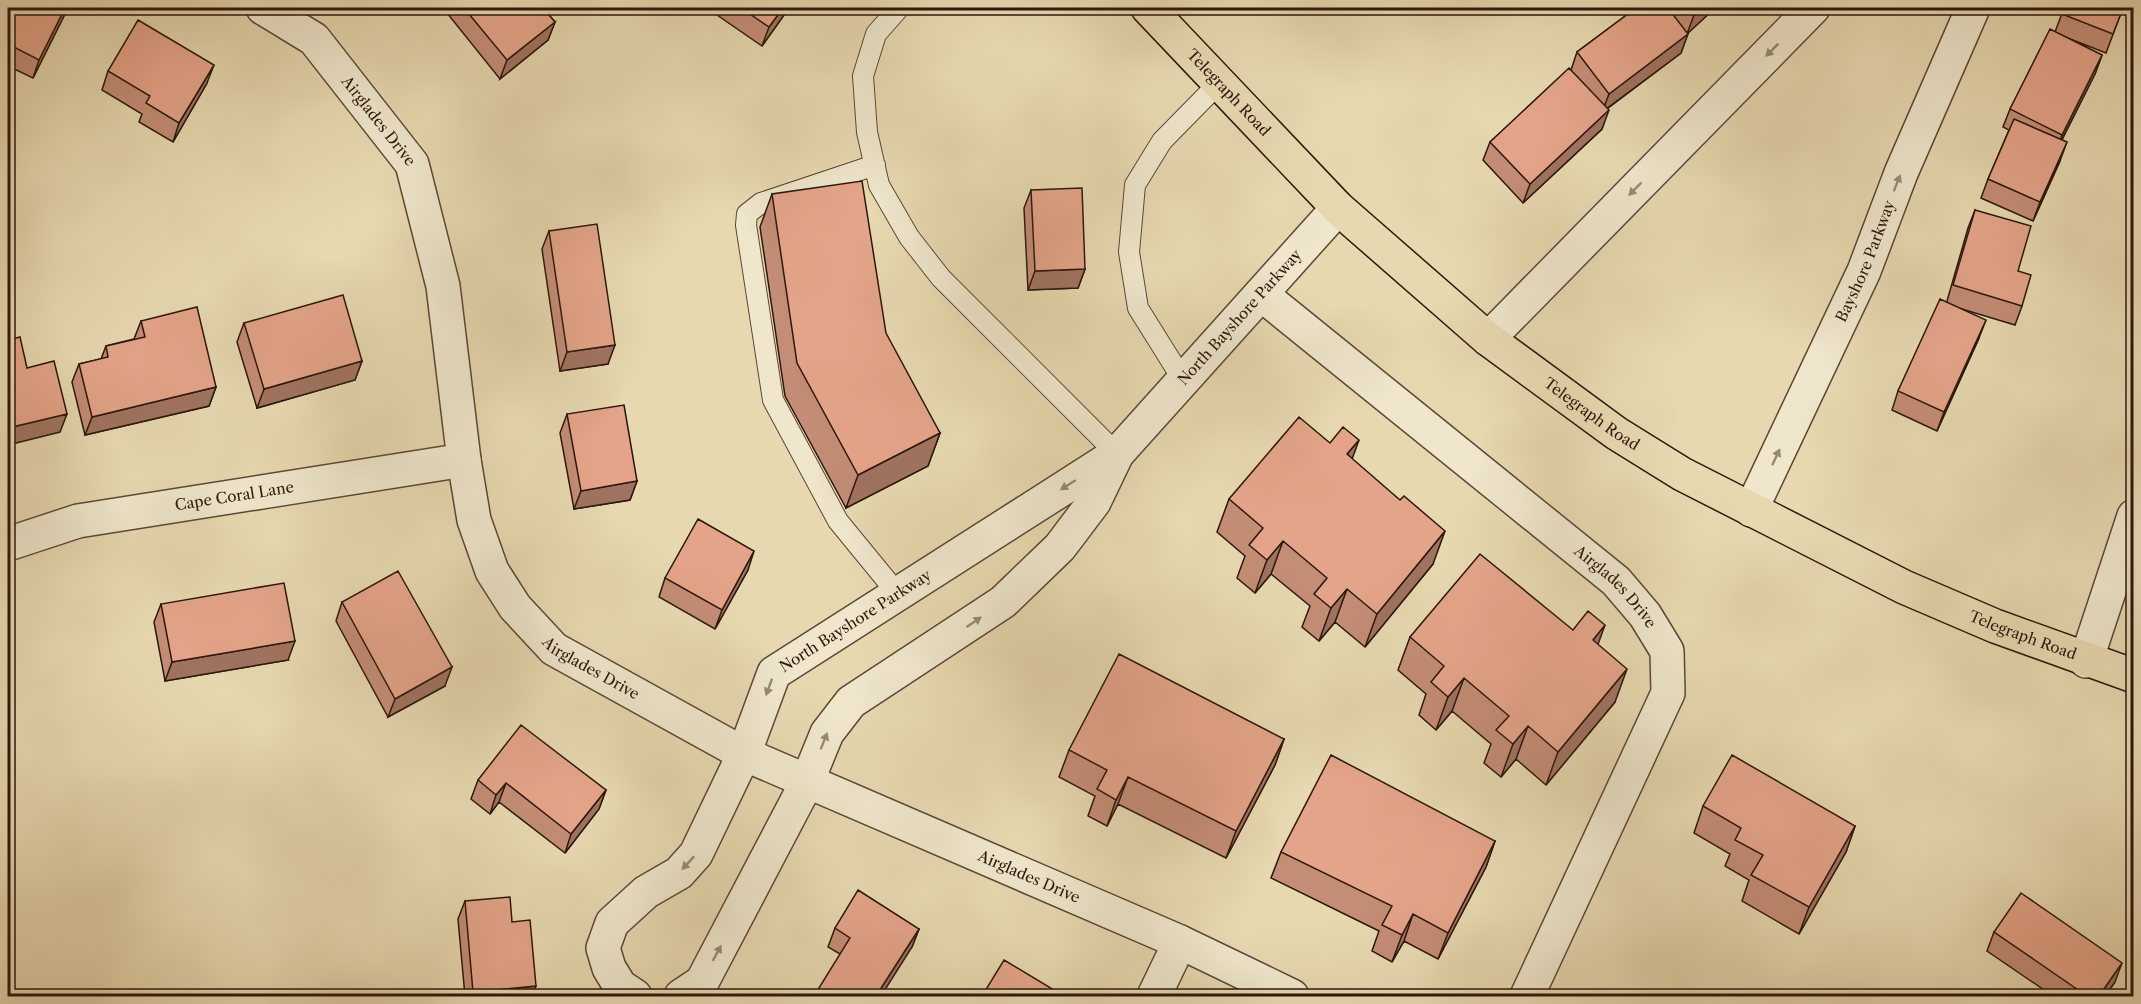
<svg xmlns="http://www.w3.org/2000/svg" width="2141" height="1004" viewBox="0 0 2141 1004" font-family="'Libre Caslon Text',serif">
  <style>
    .lines { fill: none; stroke-linecap: round; stroke-linejoin: round }
    .lane-casing { stroke: #5b4736; stroke-width: 22 }
    .street-casing { stroke: #5b4736; stroke-width: 36 }
    .primary-casing { stroke: #2c170e; stroke-width: 36 }
    .lane { stroke: #efe6cc; stroke-width: 20 }
    .street { stroke: #efe6cc; stroke-width: 33 }
    .primary { stroke: #e7d8b0; stroke-width: 33 }
    .wall { fill: #c48d76; stroke: #2c170e; stroke-width: 1.5 }
    .shaded-wall { fill: #a07360; stroke: #2c170e; stroke-width: 1.5 }
    .building { fill: #e4a489; stroke: #2c170e; stroke-width: 1.5 }
    .oneway { fill: #978976 }
    .labels { text-anchor: middle; stroke-width: 6; stroke-linejoin: round; paint-order: stroke }
    .street-label { font-size: 15px; fill: #2c170e; stroke: #efe6cc }
  </style>
  <rect width="100%" height="100%" fill="#e7d8b0"/>
  <filter id="stains"><feTurbulence type="fractalNoise" baseFrequency=".00333" numOctaves="4"/><feColorMatrix values="0 0 0 0 .2 0 0 0 0 .09 0 0 0 0 .02 0 0 0 .5 -.17"/></filter>
  <radialGradient id="worn" r=".72"><stop offset=".6" stop-color="#630" stop-opacity="0"/><stop offset="1" stop-color="#630" stop-opacity=".3"/></radialGradient>
  <g class="lines">
    <defs>
      <path id="lane" d="M899,8l-23,26 -13,42 4,56 12,53 30,52 32,41 176,176
        M875,165l-114,38 -14,11 -1,11 27,175 65,121 59,72
        M1183,380l-45,-72 -9,-56 6,-67 27,-44 57,-58"/>
      <g id="street">
        <path id="s1" d="M263,8l51,31 98,125 31,122 21,174 10,60 18,51 23,36 39,42 190,105 436,188 112,54"/>
        <path id="s2" d="M1261,294l355,287 29,34 22,36 1,42 -141,303"/>
        <path d="M1488,339l325,-331"/>
        <path id="s3" d="M1751,510l113,-239 37,-98 72,-165"/>
        <path id="s4" d="M8,544l70,-23 386,-61"/>
        <path d="M2086,661l48,-145"/>
        <path id="s5" d="M635,996l-15,-10 -11,-18 -6,-20 9,-25 34,-31 33,-19 17,-19 48,-100 30,-81 343,-219 221,-246"/>
        <path d="M681,996l21,-14 105,-200 20,-49 24,-31 152,-100 57,-55 34,-45 23,-48"/>
        <path d="M1154,996l26,-54"/>
      </g>
      <g id="primary">
        <path id="s6" d="M1148,8l190,200 150,131 128,94 66,41 222,113 91,39 139,50"/>
      </g>
    </defs>
    <use href="#lane" class="lane-casing"/>
    <use href="#street" class="street-casing"/>
    <use href="#primary" class="primary-casing"/>
    <use href="#lane" class="lane"/>
    <use href="#street" class="street"/>
    <use href="#primary" class="primary"/>
  </g>
  <path class="wall" d="M8,8h60l-35,70 -25,-12z
    M443,8h100l12,14 -7,18 -48,39z
    M707,8h82l-27,38z
    M1636,8h79l-27,25 -7,20 -74,56 -5,20 -79,74 -40,-43 7,-18 81,-72 6,-18z
    M2064,8h59l-17,45 -41,-16 37,18 -7,19 -33,66 -2,21 -27,60 -52,-23 7,-19 21,-49 -6,-3 7,-18 45,-77z
    M108,71l99,12 -34,59 -34,-20 3,-8 -40,-24z
    M1031,190l54,79 -7,19 -50,2 -4,-82z
    M772,194l168,239 -12,33 -82,42 -61,-112 -25,-169z
    M1975,210l47,96 -7,19 -53,-16 17,29 -42,93 -45,-21 6,-19 49,-90 21,-73z
    M549,231l59,133 -48,7 -18,-122z
    M141,321l75,66 -7,19 -124,29 -13,-53 7,-18 22,-5 5,-13 28,-7z
    M244,323l118,38 -7,19 -98,28 -20,-66z
    M567,414l70,67 -7,19 -56,9 -14,-76z
    M1330,443l22,16 81,105 -68,83 -30,-25 -16,19 -17,-14 8,-21 -39,-32 -16,19 -18,-15 8,-22 -28,-24 12,-33z
    M748,570l-33,59 -56,-32 6,-19z
    M342,602l103,84 -57,31 -52,-96z
    M161,604l127,56 -123,21 -11,-59z
    M1573,630l25,14 17,58 -69,83 -30,-26 -15,18 -17,-14 7,-19 -39,-33 -16,19 -17,-15 7,-21 -28,-24 12,-33z
    M1284,739l-9,26 -49,93 -108,-54 -11,22 -19,-10 7,-20 -36,-19 10,-27z
    M478,780l128,10 -7,19 -34,44 -66,-51 -9,12 -19,-15z
    M1703,806l152,20 -9,26 -47,82 -57,-33 7,-21 -24,-14 5,-12 -36,-21z
    M1495,841l-9,26 -48,92 -34,-18 -12,21 -20,-11 7,-20 -108,-53 10,-26z
    M465,901l47,21 20,74h-67l-7,-77z
    M835,928l84,1 -7,18 -72,7 -12,-7z
    M1994,932l121,50 -10,14h-52l-66,-45z"/>
  <path class="shaded-wall" d="M65,8h3l-35,70 6,-18z
    M783,8h6l-27,38 7,-19z
    M1702,8h13l-28,26 7,-19z
    M555,22l-7,18 -48,39 7,-19z
    M1688,34l-7,19 -79,59 7,-18z
    M2102,55l-7,19 -40,79 7,-18z
    M214,65l-7,18 -34,59 6,-19z
    M1609,110l-7,19 -79,74 7,-19z
    M2067,142l-7,19 -27,60 7,-19z
    M1085,269l-7,19 -50,2 7,-19z
    M1986,320l-7,18 -42,93 7,-19z
    M615,345l-7,19 -48,7 7,-19z
    M362,361l-7,19 -98,28 7,-19z
    M216,387l-7,19 -124,29 7,-18z
    M67,414l-7,18 -52,13v-17z
    M940,433l-12,33 -82,42 12,-33z
    M1359,440l-12,33v-19z
    M637,481l-7,19 -56,9 7,-18z
    M1445,531l-12,33 -68,83 12,-33z
    M1283,541l-12,33 -16,19 12,-33z
    M754,551l-6,19 -33,59 7,-19z
    M1347,589l-12,33 -16,19 12,-33z
    M1605,625l-12,33v-18z
    M295,641l-7,19 -123,21 7,-19z
    M452,667l-7,19 -57,31 7,-18z
    M1627,669l-12,33 -69,83 12,-33z
    M1464,678l-12,33 -16,19 12,-33z
    M1528,726l-12,33 -15,18 12,-33z
    M1284,739l-9,26 -49,93 10,-27z
    M1128,777l-10,27 -11,22 9,-26z
    M506,783l-7,19 -9,12 6,-19z
    M606,790l-7,19 -34,44 6,-19z
    M1855,826l-9,26 -47,82 10,-27z
    M1495,841l-9,26 -48,92 10,-26z
    M1413,914l-9,27 -12,21 10,-27z
    M919,929l-7,18 -31,49h-5z
    M2122,963l-7,19 -10,14h-6z
    M536,986l-4,10h-60l1,-4z"/>
  <path class="building" d="M8,8h57l-26,52 -31,-16z
    M464,8h79l12,14 -48,38z
    M741,8h42l-14,19z
    M1636,8h32l20,26 -79,60 -32,-42z
    M1686,8h16l-8,7z
    M2064,8h59l-10,26 -51,-20z
    M138,20l76,45 -35,58 -33,-20 4,-7 -42,-25z
    M2050,29l52,26 -40,80 -52,-26z
    M1569,68l40,42 -79,74 -40,-42z
    M2014,119l53,23 -27,60 -52,-23z
    M862,181l24,152 54,100 -82,42 -61,-112 -25,-169z
    M1082,188l3,81 -50,2 -4,-81z
    M1975,210l56,16 -13,45 13,4 -9,31 -69,-21z
    M597,224l18,121 -48,7 -18,-121z
    M343,295l19,66 -98,28 -20,-66z
    M1940,299l46,21 -42,92 -46,-21z
    M197,307l19,80 -124,30 -13,-53 29,-7 -2,-11 39,-9 -4,-16z
    M20,337l7,31 27,-7 13,53 -59,14v-88z
    M624,405l13,76 -56,10 -14,-77z
    M1299,417l31,26 13,-16 16,13 -12,14 53,46 4,-4 41,35 -68,83 -30,-25 -16,19 -17,-14 13,-16 -44,-37 -16,19 -18,-15 14,-17 -34,-29z
    M698,519l56,32 -32,59 -57,-32z
    M1480,554l93,76 15,-19 17,14 -12,15 34,29 -69,83 -30,-26 -15,18 -17,-14 13,-14 -45,-38 -16,19 -17,-15 13,-16 -34,-29z
    M398,571l54,96 -57,32 -53,-97z
    M284,583l11,58 -123,21 -11,-58z
    M1119,654l165,85 -48,92 -108,-54 -12,23 -19,-11 10,-19 -38,-20z
    M521,725l85,65 -35,44 -65,-51 -10,12 -18,-15z
    M1331,755l164,86 -47,92 -35,-19 -11,21 -20,-10 10,-19 -111,-54z
    M1732,755l123,71 -46,81 -58,-32 12,-20 -28,-15 6,-12 -38,-22z
    M858,890l61,39 -43,67h-62l36,-58 -15,-10z
    M2021,893l101,70 -23,33h-12l-93,-64z
    M510,897l2,25 18,-2 6,66 -63,6 -8,-91z
    M1004,960l55,33 -2,3h-75z"/>
  <defs><path id="oneway-solid" d="M-6-.8H1V-3.2L6.5 0L1 3.2V.8H-6Z" transform="scale(1.5)"/></defs>
  <g class="oneway">
    <use href="#oneway-solid" transform="translate(1772 50) rotate(135)"/>
    <use href="#oneway-solid" transform="translate(1897 183) rotate(-69)"/>
    <use href="#oneway-solid" transform="translate(1635 189) rotate(135)"/>
    <use href="#oneway-solid" transform="translate(1776 457) rotate(-65)"/>
    <use href="#oneway-solid" transform="translate(1068 485) rotate(148)"/>
    <use href="#oneway-solid" transform="translate(974 622) rotate(-34)"/>
    <use href="#oneway-solid" transform="translate(769 687) rotate(110)"/>
    <use href="#oneway-solid" transform="translate(824 741) rotate(-68)"/>
    <use href="#oneway-solid" transform="translate(688 863) rotate(133)"/>
    <use href="#oneway-solid" transform="translate(717 953) rotate(-62)"/>
  </g>
  <g class="labels">
    <g class="street-label">
      <text dy="5" stroke="none"><textPath href="#s6" startOffset="117">Telegraph Road</textPath></text>
      <text dy="5" stroke="none"><textPath href="#s1" startOffset="164">Airglades Drive</textPath></text>
      <text dy="5" stroke="none"><textPath href="#s3" startOffset="274">Bayshore Parkway</textPath></text>
      <text dy="5" stroke="none"><textPath href="#s5" startOffset="984">North Bayshore Parkway</textPath></text>
      <text dy="5" stroke="none"><textPath href="#s6" startOffset="603">Telegraph Road</textPath></text>
      <text dy="5" stroke="none"><textPath href="#s4" startOffset="232">Cape Coral Lane</textPath></text>
      <text dy="5" stroke="none"><textPath href="#s2" startOffset="460">Airglades Drive</textPath></text>
      <text dy="5" stroke="none"><textPath href="#s5" startOffset="490">North Bayshore Parkway</textPath></text>
      <text dy="5" stroke="none"><textPath href="#s6" startOffset="1089">Telegraph Road</textPath></text>
      <text dy="5" stroke="none"><textPath href="#s1" startOffset="776">Airglades Drive</textPath></text>
      <text dy="5" stroke="none"><textPath href="#s1" startOffset="1262">Airglades Drive</textPath></text>
    </g>
  </g>
  <rect width="2141" height="1004" fill="none" stroke="#e7d8b0" stroke-width="30"/>
  <rect x="9" y="9" width="2123" height="986" fill="none" stroke="#2c170e" stroke-width="3"/>
  <rect x="15" y="15" width="2111" height="974" fill="none" stroke="#2c170e" stroke-width="1.5"/>
  <rect width="100%" height="100%" filter="url(#stains)"/>
  <rect width="100%" height="100%" fill="url(#worn)"/>
</svg>
